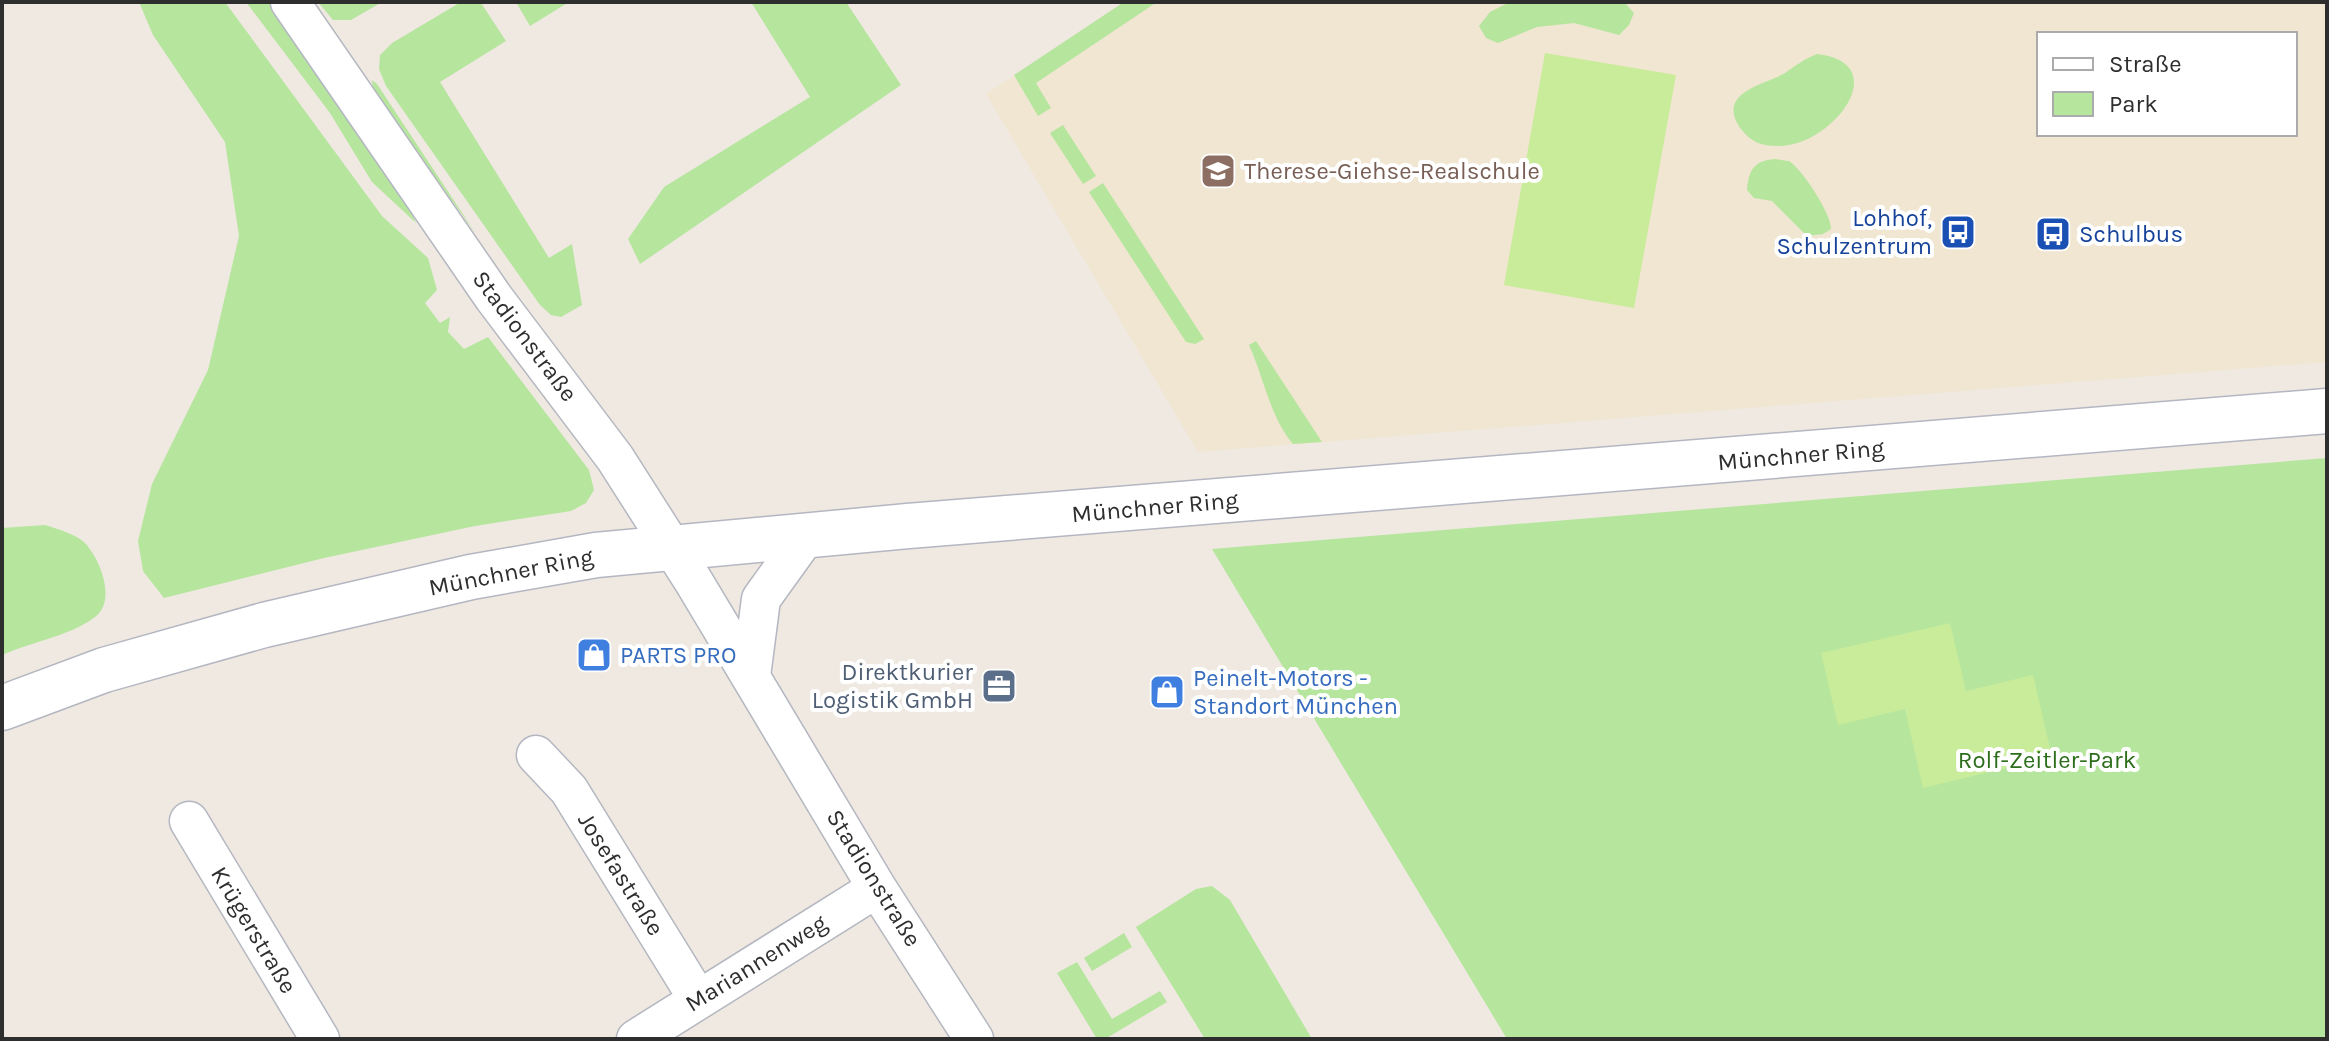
<svg xmlns="http://www.w3.org/2000/svg" width="2329" height="1041" viewBox="0 0 2329 1041" font-family="Karla,sans-serif">
  <style>
    .education { fill: #f0e6d1; fill-rule: evenodd }
    .green { fill: #b6e59e }
    .pitch { fill: #c9ec9a }
    .lines { fill: none; stroke-linecap: round; stroke-linejoin: round }
    .street-casing { stroke: #b4b7c1; stroke-width: 41 }
    .secondary-casing { stroke: #b4b7c1; stroke-width: 47 }
    .street { stroke: #fff; stroke-width: 38 }
    .secondary { stroke: #fff; stroke-width: 44 }
    .labels { text-anchor: middle; stroke-width: 8; stroke-linejoin: round; paint-order: stroke }
    .education-label { font-size: 24px; fill: #785e54; stroke: #fff; text-anchor: start }
    .transit-label { font-size: 24px; fill: #164399; stroke: #fff; text-anchor: end }
    .street-label { font-size: 24px; fill: #2e2e2e; stroke: #fff }
    .shop-label { font-size: 24px; fill: #366cbe; stroke: #fff; text-anchor: start }
    .service-label { font-size: 24px; fill: #4e5e75; stroke: #fff; text-anchor: end }
    .park-label { font-size: 24px; fill: #2c6e1b; stroke: #fff }
  </style>
  <rect width="100%" height="100%" fill="#efe9e1"/>
  <path class="education" d="M1124,2h1203v360l-1129,90 -212,-358zM2039,34h256v100h-256z"/>
  <path class="green" d="M139,2h86l157,214 46,42 9,32 -12,13 15,20 10,-6 -2,15 16,17 24,-12 101,133 5,20 -8,13 -15,8 -96,15 -151,32 -160,40 -21,-27 -5,-30 14,-57 56,-114 31,-134 -14,-94 -72,-107z
    M246,2h26l132,195 12,26 -44,-41 -42,-69z
    M318,2h64l-31,18h-18z
    M461,2l20,1 25,38 -66,41 109,176 23,-14 10,61 -21,12 -10,-2 -11,-10 -154,-219 -7,-17 1,-14 12,-12z
    M516,2h53l-39,24z
    M751,2h95l55,83 -261,179 -12,-25 36,-52 146,-90z
    M1124,2h33l-121,81 15,25 -13,8 -24,-41z
    M1510,2h114l10,11 -5,12 -10,10 -45,-12 -37,4 -39,16 -12,-5 -7,-12 11,-14z
    M1817,54c79,9 15,93 -39,92 -17,0 -27,-4 -37,-17 -27,-37 26,-45 44,-56 12,-8 19,-14 32,-19z
    M372,80l5,4 99,150 -103,-143z
    M1063,125l33,51 -13,8 -33,-51z
    M1775,159c1,0 13,2 14,2 13,8 43,54 42,68l-8,5 -16,2 -35,-35 -18,-3 -7,-8c2,-21 7,-29 28,-31z
    M1103,183l101,156 -9,5 -9,-2 -97,-150z
    M1256,341l66,101 -29,2c-23,-27 -29,-66 -44,-99z
    M2327,458v581h-820l-295,-490z
    M45,525c12,4 31,9 40,18 15,16 32,57 10,74 -25,19 -64,25 -93,38v-127z
    M1212,886l18,14 82,139h-107l-69,-112 60,-38z
    M1124,933l8,14 -40,24 -8,-13z
    M1077,962l35,57 48,-28 7,11 -62,37h-8l-40,-66z"/>
  <path class="pitch" d="M1545,53l131,22 -42,233 -130,-23z
    M1950,623l16,68 67,-16 19,82 -129,31 -18,-79 -67,16 -17,-72z"/>
  <g class="lines">
    <defs>
      <path id="street" d="M290,2l204,296 121,160 79,124 183,306 97,151
        M751,676l10,-77 46,-64
        M536,755l33,35 129,209
        M189,821l131,218
        M636,1039l241,-151"/>
      <path id="secondary" d="M2,708l102,-38 160,-45 207,-48 125,-22 312,-29 1419,-115"/>
    </defs>
    <use href="#street" class="street-casing"/>
    <use href="#secondary" class="secondary-casing"/>
    <use href="#street" class="street"/>
    <use href="#secondary" class="secondary"/>
  </g>
  <defs>
    <symbol id="school-square" viewBox="-11 -11 22 22"><rect x="-9" y="-9" width="18" height="18" rx="4" fill="#8d6e63" stroke="#fff"/><path d="M0-5L7-2L0 1L-7-2ZM-4 1L0 2.5L4 1V4Q0 6-4 4Z" fill="#fff"/></symbol>
    <symbol id="bus-square" viewBox="-11 -11 22 22"><rect x="-9" y="-9" width="18" height="18" rx="4" fill="#1a4fb4" stroke="#fff"/><path d="M-5-6H5V4H4V6H2V4H-2V6H-4V4H-5ZM-3.5-4V0h7V-4ZM-3.5 1.2v1.5H-2V1.2ZM2 1.2v1.5H3.5V1.2Z" fill="#fff"/></symbol>
    <symbol id="shop-square" viewBox="-11 -11 22 22"><rect x="-9" y="-9" width="18" height="18" rx="4" fill="#3f7fe0" stroke="#fff"/><path d="M-5-2.5h2.3a2.7 3.5 0 0 1 5.4 0H5L5.5 6h-11ZM-1.5-2.5h3a1.5 2.3 0 0 0-3 0Z" fill="#fff"/></symbol>
    <symbol id="office-square" viewBox="-11 -11 22 22"><rect x="-9" y="-9" width="18" height="18" rx="4" fill="#5c6f8a" stroke="#fff"/><path d="M-6-3h4V-5.5h4V-3h4V5H-6ZM-1-4.5V-3h2v-1.5ZM-6 0V1H6V0Z" fill="#fff"/></symbol>
  </defs>
  <g fill-rule="evenodd">
    <use href="#school-square" x="1198" y="151" width="40" height="40"/>
    <use href="#bus-square" x="1938" y="212" width="40" height="40"/>
    <use href="#bus-square" x="2033" y="214" width="40" height="40"/>
    <use href="#shop-square" x="574" y="635" width="40" height="40"/>
    <use href="#office-square" x="979" y="666" width="40" height="40"/>
    <use href="#shop-square" x="1147" y="672" width="40" height="40"/>
  </g>
  <g class="labels">
    <g class="education-label">
      <text x="1244" y="179">Therese-Giehse-Realschule</text>
    </g>
    <g class="transit-label">
      <text x="1932" y="226">Lohhof,<tspan x="1932" dy="28">Schulzentrum</tspan></text>
      <text x="2079" y="242" text-anchor="start">Schulbus</text>
    </g>
    <g class="street-label">
      <text transform="translate(525 336) rotate(53)" y="8">Stadionstraße</text>
      <text transform="translate(1801 455) rotate(-5)" y="8">Münchner Ring</text>
      <text transform="translate(1155 507) rotate(-5)" y="8">Münchner Ring</text>
      <text transform="translate(511 572) rotate(-11)" y="8">Münchner Ring</text>
      <text transform="translate(621 874) rotate(58)" y="8">Josefastraße</text>
      <text transform="translate(874 878) rotate(58)" y="8">Stadionstraße</text>
      <text transform="translate(254 930) rotate(59)" y="8">Krügerstraße</text>
      <text transform="translate(756 963) rotate(-32)" y="8">Mariannenweg</text>
    </g>
    <g class="shop-label">
      <text x="620" y="663">PARTS PRO</text>
      <text x="1193" y="686">Peinelt-Motors -<tspan x="1193" dy="28">Standort München</tspan></text>
    </g>
    <g class="service-label">
      <text x="973" y="680">Direktkurier<tspan x="973" dy="28">Logistik GmbH</tspan></text>
    </g>
    <g class="park-label">
      <text x="2047" y="768">Rolf-Zeitler-Park</text>
    </g>
  </g>
  <rect width="2329" height="1041" fill="none" stroke="#2e2e2e" stroke-width="8"/>
  <rect x="2037" y="32" width="260" height="104" fill="#ffffff" stroke="#ababab" stroke-width="2"/>
  <rect x="2053" y="58" width="40" height="12" fill="#ffffff" stroke="#ababab" stroke-width="2"/>
  <text x="2109" y="72" font-size="24" fill="#2e2e2e">Straße</text>
  <rect x="2053" y="92" width="40" height="24" fill="#b6e59e" stroke="#ababab" stroke-width="2"/>
  <text x="2109" y="112" font-size="24" fill="#2e2e2e">Park</text>
</svg>
